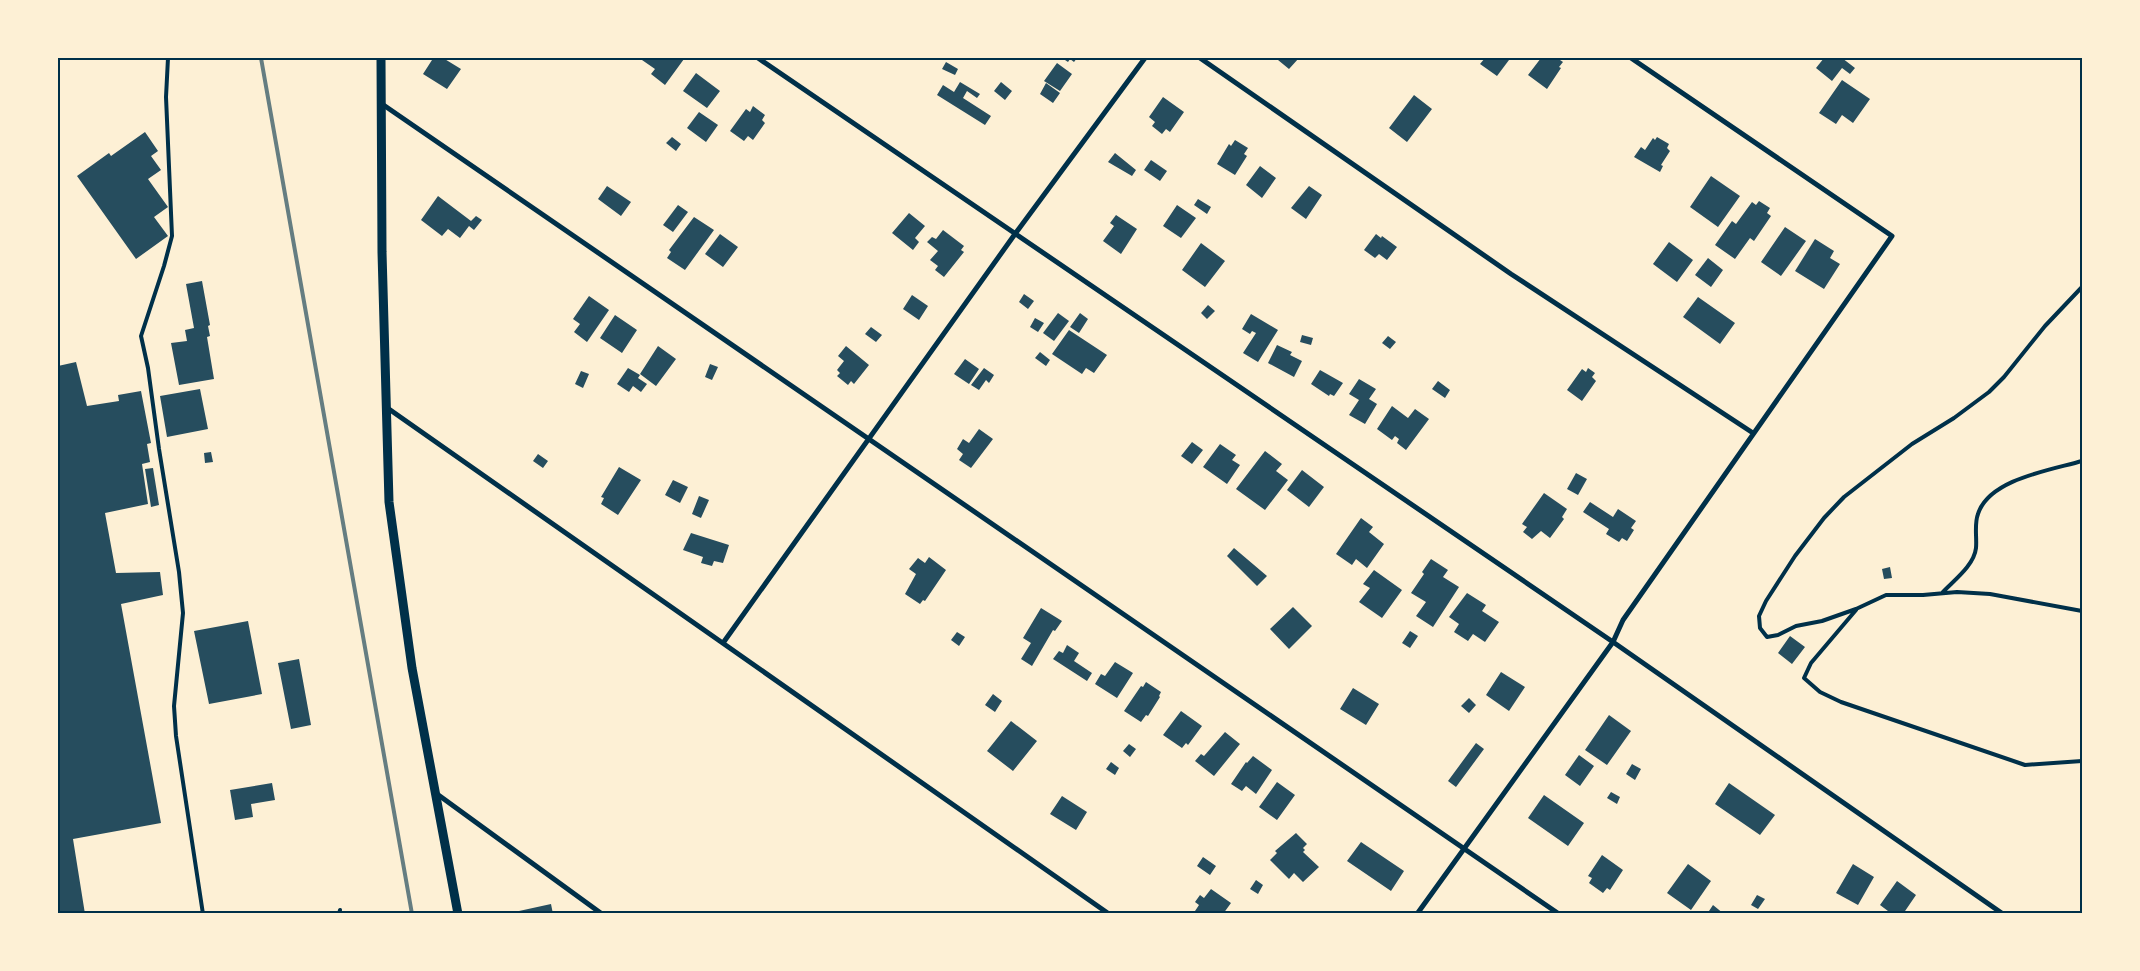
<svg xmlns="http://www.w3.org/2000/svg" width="2140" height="971" viewBox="0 0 2140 971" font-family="Barlow,sans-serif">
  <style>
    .building { fill: #264d5e }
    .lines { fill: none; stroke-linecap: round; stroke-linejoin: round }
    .service { stroke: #003049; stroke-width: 4 }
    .minor { stroke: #003049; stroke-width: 5 }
    .tertiary { stroke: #003049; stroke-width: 9 }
    .rail { stroke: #657d81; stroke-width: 4 }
    .neatline { fill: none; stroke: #003049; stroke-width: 2 }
  </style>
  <rect width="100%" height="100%" fill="#fdf0d5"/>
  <path class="building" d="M432,58h11l18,11 -14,20 -24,-15 9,-14z
    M643,58h39l2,1 -19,26 -14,-11 4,-5 -13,-9z
    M1062,58h15l-3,4 -4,-3 -2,3z
    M1280,58h19l-10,11 -11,-9z
    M1485,58h20l4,2 -12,16 -17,-12z
    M1541,58h16l6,4 -4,5 2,1 -14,21 -19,-14z
    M1824,58h18l13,10 -5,6 -8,-6 -10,13 -16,-13z
    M946,62l12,7 -3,6 -13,-6z
    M1057,63l15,11 -12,17 -16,-10z
    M696,73l24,18 -13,17 -24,-17z
    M1842,80l28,19 -17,24 -11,-8 -6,9 -17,-11z
    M960,82l20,12 -3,4 -10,-7 -4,7 28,18 -6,9 -48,-30 6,-10 11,7z
    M1001,82l11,9 -7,9 -11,-9z
    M1046,83l14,10 -7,10 -13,-9z
    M1414,95l18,14 -25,33 -18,-14z
    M1163,97l21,15 -14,20 -4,-3 -4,5 -10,-8 3,-4 -6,-5z
    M753,106l12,9 -3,5 3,3 -12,17 -5,-4 -4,5 -14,-10 16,-22 4,3z
    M699,112l19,13 -12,17 -19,-14z
    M145,132l13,19 -7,5 10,14 -13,9 20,28 -14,10 14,19 -32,23 -59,-83 32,-23 2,3z
    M672,137l9,7 -5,7 -10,-8z
    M1657,137l12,7 -2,4 3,3 -9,14 2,1 -3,6 -26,-15 7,-10 4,3 8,-12 2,2z
    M1235,140l13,8 -4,6 3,2 -12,19 -18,-11 12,-20 2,2z
    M1115,153l21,17 -4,6 -24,-14z
    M1151,160l16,11 -7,10 -16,-11z
    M1260,166l16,12 -14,20 -16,-13z
    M1711,176l29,20 -22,31 -28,-20z
    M607,186l24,16 -10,14 -23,-17z
    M1309,186l13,9 -16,24 -15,-11z
    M438,196l33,25 5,-5 6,4 -8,10 -5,-4 -9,12 -12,-9 -6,7 -21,-16z
    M1198,199l13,8 -4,7 -13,-9z
    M1759,201l11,7 -3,5 4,3 -17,25 -4,-3 -15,21 -20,-14 17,-24 4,3 16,-22 4,3z
    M678,205l10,7 -15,20 -10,-7z
    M1177,205l19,13 -15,20 -18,-12z
    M909,213l16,13 -10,12 4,4 -6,8 -21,-17z
    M1116,215l21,14 -16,25 -18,-13 11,-15 -4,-3z
    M694,217l20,13 -29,40 -18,-12 4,-6 -2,-2z
    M1785,227l21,14 -25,35 -20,-14z
    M943,230l21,16 -3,4 3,2 -20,25 -9,-7 3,-4 -8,-6 8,-9 -11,-9 5,-5 4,2z
    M720,234l18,13 -15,20 -18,-13z
    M1376,234l5,4 1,-2 15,11 -10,13 -8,-6 -4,4 -11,-8z
    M1815,239l19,12 -4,7 10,6 -16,25 -29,-18z
    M1669,242l24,18 -16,22 -24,-18z
    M1201,243l24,18 -20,26 -23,-17z
    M1708,258l15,12 -12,17 -16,-12z
    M202,281l8,44 -2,1 2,10 -3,1 7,42 -35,6 -8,-42 16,-2 -2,-11 9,-2 -8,-44z
    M1024,294l10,7 -6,8 -9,-7z
    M912,295l16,11 -9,14 -16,-11z
    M589,296l20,14 -22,32 -13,-10 6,-8 -7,-5z
    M1698,297l37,26 -15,21 -37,-27z
    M1208,305l7,6 -8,8 -6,-6z
    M1058,313l11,8 -15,20 -11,-8z
    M1080,313l8,6 -9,14 -9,-6z
    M1251,314l27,16 -20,32 -15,-9 13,-20 -4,-2 -2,3 -8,-5z
    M615,315l22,15 -15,23 -22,-15z
    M1035,318l9,5 -6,9 -8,-5z
    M871,327l11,8 -6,7 -11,-8z
    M1069,330l38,25 -13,18 -8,-5 -4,6 -30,-20z
    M1302,335l11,3 -2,7 -11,-3z
    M1388,336l8,6 -6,7 -8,-6z
    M1277,345l15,7 -2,3 12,6 -8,16 -26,-14z
    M658,346l18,13 -20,27 -16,-12z
    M846,346l23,19 -15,19 -3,-3 -3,4 -11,-9 3,-3 -3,-3 7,-9 -6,-5z
    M1040,352l10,8 -4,6 -11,-8z
    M965,359l14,10 -10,15 -15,-10z
    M76,362l11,44 32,-5 -1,-6 23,-4 10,52 -4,1 3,18 -8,2 6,40 -43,9 11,60 44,-1 3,23 -42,9 40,219 -88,16 12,75h-27v-548z
    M710,364l8,3 -6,13 -7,-3z
    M628,368l12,7 -2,3 9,6 -6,8 -8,-6 -4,6 -12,-8z
    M984,368l10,7 -5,8 -3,-3 -7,10 -8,-5z
    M1588,368l7,5 -3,4 4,4 -14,20 -15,-11 15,-21 4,3z
    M1320,370l23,13 -9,13 -4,-2 -1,2 -18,-12z
    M581,371l8,3 -6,14 -8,-4z
    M1359,379l17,10 -7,10 8,5 -12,20 -16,-9 10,-15 -10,-6z
    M1438,381l12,9 -5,8 -13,-9z
    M200,389l8,40 -41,8 -7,-41z
    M1392,406l16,12 7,-9 14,10 -23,31 -9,-7 2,-4 -4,-3 -3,4 -15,-11z
    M979,429l14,10 -22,29 -12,-8 4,-6 -6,-5 6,-10 6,4z
    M1192,442l11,8 -11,14 -11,-8z
    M1220,444l16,11 -4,5 8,5 -13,19 -24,-17z
    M1265,451l17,13 -6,7 12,9 -23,30 -29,-21z
    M211,452l2,10 -8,1 -1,-10z
    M538,454l10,7 -5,7 -10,-7z
    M619,467l22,13 -23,35 -17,-11 3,-6 -3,-1z
    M153,468l6,37 -8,2 -6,-38z
    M1302,470l22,17 -15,20 -22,-17z
    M1576,473l11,6 -9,16 -11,-6z
    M673,480l15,7 -8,16 -15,-8z
    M1544,493l23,16 -5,8 2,2 -14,19 -9,-7 -9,8 -9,-7 4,-5 -5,-3z
    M699,496l10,4 -8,18 -9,-4z
    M1590,502l23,15 5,-8 18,12 -5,7 3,2 -7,11 -5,-3 -3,4 -13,-8 3,-5 -26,-17z
    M1361,518l12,9 -4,5 15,12 -17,24 -11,-9 -4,6 -16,-11z
    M691,533l38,12 -6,18 -9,-2 -2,5 -11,-3 2,-6 -20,-7z
    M1234,548l33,28 -10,10 -30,-30z
    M929,557l17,13 -21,31 -2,-1 -3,4 -15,-10 11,-20 -7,-5 9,-11 7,5z
    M1431,559l17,11 -5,7 16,10 -26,40 -17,-11 10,-14 -15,-9 13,-19 -2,-2z
    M1890,567l2,11 -8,1 -2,-10z
    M1374,570l28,20 -20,28 -23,-16 11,-14 -7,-4z
    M1467,593l19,12 -4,6 17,11 -14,20 -12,-8 -5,7 -14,-9 5,-8 -10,-7z
    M1293,607l19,19 -23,23 -19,-20z
    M1041,608l21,13 -7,10 -2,-1 -21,36 -11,-7 10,-16 -8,-5z
    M248,621l14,73 -53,10 -15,-73z
    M1410,631l8,5 -8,12 -8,-5z
    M957,632l8,5 -6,9 -8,-6z
    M1790,636l15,11 -13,17 -14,-11z
    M1067,645l12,8 -5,8 18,12 -5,8 -34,-22 6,-8 4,2z
    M299,659l12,66 -20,4 -13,-66z
    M1115,662l18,11 -16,25 -22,-14 6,-10 4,2z
    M1501,672l24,15 -16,24 -23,-16z
    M1146,682l15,10 -2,4 1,1 -12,19 -2,-1 -5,7 -17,-11 17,-25 2,1z
    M1353,688l26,16 -13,21 -26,-16z
    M993,694l9,7 -7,11 -10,-7z
    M1469,698l7,7 -7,8 -8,-7z
    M1181,711l21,15 -14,19 -2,-2 -4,5 -19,-13z
    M1609,715l22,16 -24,34 -22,-15z
    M1011,721l26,20 -24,30 -26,-20z
    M1225,732l15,12 -26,32 -19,-15 6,-7 3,2z
    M1476,743l8,6 -28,38 -8,-6z
    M1129,744l7,5 -6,8 -7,-6z
    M1579,755l15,11 -14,20 -15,-11z
    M1253,756l19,14 -16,24 -10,-8 -4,5 -11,-7 15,-22 1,1z
    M1111,762l8,6 -4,7 -9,-6z
    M1632,764l9,5 -6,11 -9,-6z
    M1277,782l18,13 -18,25 -18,-13z
    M272,783l3,17 -24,4 2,13 -18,3 -5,-30z
    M1729,783l46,32 -15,20 -45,-31z
    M1611,792l9,5 -3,7 -10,-6z
    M1544,795l40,28 -16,23 -40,-28z
    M1062,796l25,16 -11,18 -26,-16z
    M1296,833l11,11 -4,4 2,2 -2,2 16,15 -16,15 -9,-9 -5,6 -19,-19 7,-7 -2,-2z
    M1361,842l43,29 -13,20 -44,-30z
    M1602,855l21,15 -13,20 -3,-2 -4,5 -14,-10 3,-5 -4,-2z
    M1203,857l13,9 -6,9 -13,-9z
    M1688,864l23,17 -20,29 -24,-17z
    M1853,864l21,13 -16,28 -22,-12z
    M1256,880l7,5 -5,9 -8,-5z
    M1897,881l19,14 -13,19h-11l-12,-9z
    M1211,889l20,14 -8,11h-30l6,-9 -4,-3 5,-7 4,3z
    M1757,895l8,4 -7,10 -7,-4z
    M551,904l2,10h-34v-3z
    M1713,905l11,9h-17z"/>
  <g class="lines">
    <path class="service" d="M168,58l-2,39 6,139 -8,30 -23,70 7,32 11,81 20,123 4,41 -9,93 2,30 27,178
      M2082,287l-37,39 -41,51 -15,15 -35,26 -42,26 -68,53 -20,21 -29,38 -29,45 -7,15 1,12 7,9 11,-2 18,-9 26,-5 34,-12 30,-14h37l34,-3 33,2 92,17
      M1942,593c11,-12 32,-27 34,-45 1,-11 -2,-24 2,-34 11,-35 73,-44 104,-53
      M1856,610l-45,53 -7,15 16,14 21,10 184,63 57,-4
      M339,914l1,-4"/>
    <path class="minor" d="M758,58l855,584 390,272
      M1200,58l311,216 242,159
      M382,104l1177,810
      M386,407l723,507
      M723,643l292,-409 130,-176
      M437,794l165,120
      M1417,914l196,-272 10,-22 269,-384 -261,-178"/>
    <path class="tertiary" d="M381,58l1,194 7,250 23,166 46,246"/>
    <path class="rail" d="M261,58l151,856"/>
  </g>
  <rect width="2140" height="971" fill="none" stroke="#fdf0d5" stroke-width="118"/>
  <rect x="59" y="59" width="2022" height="853" class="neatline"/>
</svg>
